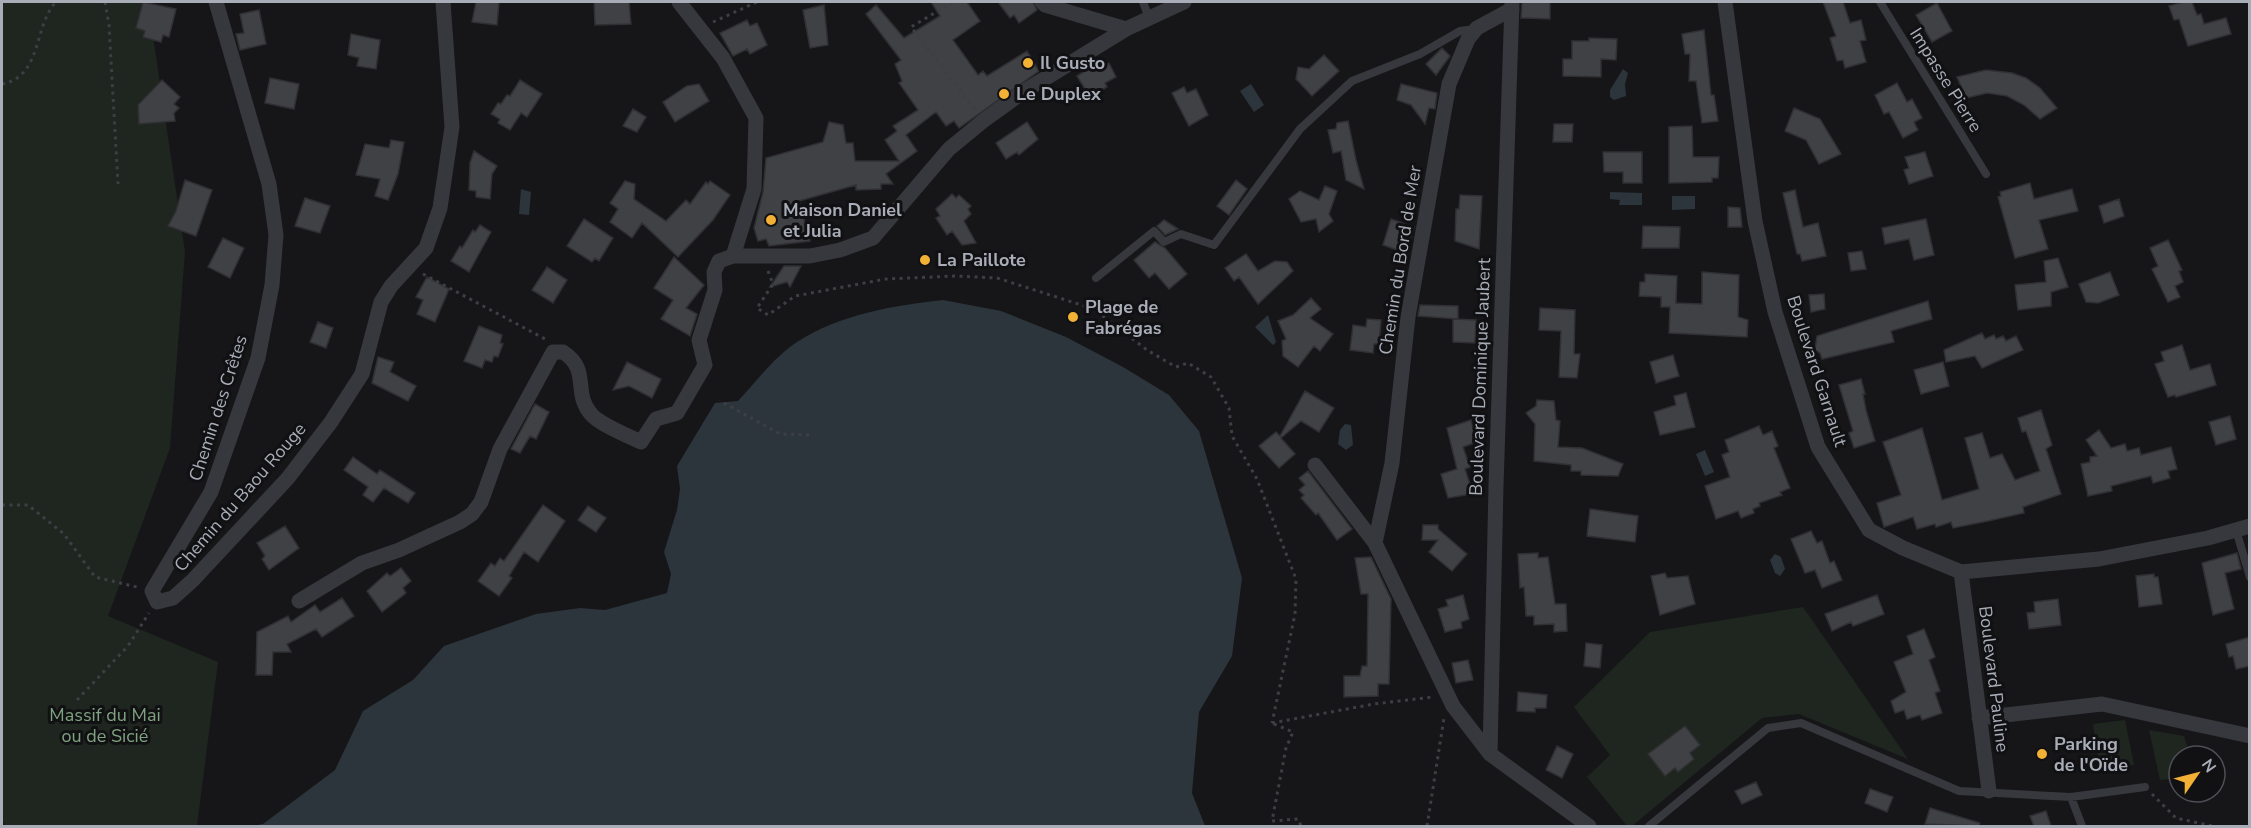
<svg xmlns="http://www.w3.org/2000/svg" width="2251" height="828" viewBox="0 0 2251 828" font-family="'Nunito Sans',sans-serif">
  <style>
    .green { fill: #1e261f }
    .water { fill: #2c353c }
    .building { fill: #404145; stroke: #303034; stroke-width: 1.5 }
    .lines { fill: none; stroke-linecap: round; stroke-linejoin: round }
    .path { stroke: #3d3f44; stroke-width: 3; stroke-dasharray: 3 4.5; stroke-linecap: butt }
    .service { stroke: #37383d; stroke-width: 8 }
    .minor { stroke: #37383d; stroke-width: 15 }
    .poi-dot { fill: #f2b134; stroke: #111113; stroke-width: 2 }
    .labels { text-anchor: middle; stroke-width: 6; stroke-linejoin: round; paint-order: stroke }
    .poi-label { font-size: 18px; font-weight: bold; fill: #a8adb8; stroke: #111113; text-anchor: start }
    .street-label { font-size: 18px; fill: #a8adb8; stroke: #111113 }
    .park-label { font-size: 18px; fill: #7fa381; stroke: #111113 }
  </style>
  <rect width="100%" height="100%" fill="#161618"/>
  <path class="green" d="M2,2h146l37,250 -15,196 -62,168 110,46 -21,164h-192l-3,-7z
    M1803,607l105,152 -109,-45 -37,4 -130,108h-5l-40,-49 23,-22 -36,-48 76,-75z
    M2125,720l9,45 -34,5 -7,-46z
    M2149,730l35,6 6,20h-11v22l-19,2z"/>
  <path class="water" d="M1623,69l5,4 -3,11 1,12 -12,4 -4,-3v-7z
    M1251,84l13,21 -10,7 -14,-21z
    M521,189l10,3 -2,23 -10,-1z
    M1610,192l32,1v12h-23l1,-5 -10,-1z
    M1672,196h23v13l-23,1z
    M943,300l58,11 65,26 57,30 46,28 30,36 43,147 -10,78 -33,56 -7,81 13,33h-953l11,-2 72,-54 28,-59 50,-31 31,-34 92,-32 44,-6 25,2 62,-17 4,-19 -7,-22 13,-42 3,-21 -3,-23 38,-63 23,-2c18,-19 36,-44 59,-59 41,-27 98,-37 146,-42z
    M1268,315l8,27 -3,3 -18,-18z
    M1345,424l6,1 2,20 -7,5 -8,-6 2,-14z
    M1705,450l9,22 -9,4 -9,-22z
    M1775,554l6,3 4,12 -5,7 -5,-3 -5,-13z"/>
  <path class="building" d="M143,2l33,7 -7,28 -6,-2 -2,7 -18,-5 2,-6 -9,-3z
    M476,2h23l-2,23 -25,-3z
    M594,2h35l2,22 -36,1z
    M931,2h36l13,19 -27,19 25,35 5,-4 4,5 40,-25 12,20 -80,57 -5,-7 -8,5 -10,-14 -30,23 11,16 -31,23 7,10h-12v5l-25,1v-5l-57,16 11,40 -41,5 -3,-7 -8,2 -4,-13 9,-36 3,-34 57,-16 6,-20 14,3 3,18h7l2,18h44l-14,-21 12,-9 -4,-5 25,-16 -19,-27 3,-2 -7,-17 6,-4 -35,-46 10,-9 28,33 36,-22z
    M998,2h35l4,8 -18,13 -5,-8 -4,3z
    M1522,2h28v17l-29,-1z
    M1823,2h20l7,21 11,-3 5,20 -6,1 6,21 -21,6 -2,-8 -6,1 -7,-23 6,-2z
    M2183,2h9l5,13 4,-1 3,10 22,-6 5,16 -43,12 -9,-27 -5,1 -5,-14z
    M1937,3l15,28 -20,11 -16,-27z
    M824,5l4,40 -18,3 -7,-38z
    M259,10l7,34 -26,6 -4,-16 8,-1 -4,-19z
    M747,20l3,6 7,-3 10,22 -17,9 -3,-5 -14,7 -13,-23z
    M1704,30l7,65h3l4,26 -16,2 -6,-42h-7l1,-27h-5l-3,-20z
    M351,34l29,6 -4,29 -19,-3 2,-8 -11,-3z
    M1589,38l28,1 -1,21 -15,-1v18l-38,-1v-17h9v-18h17z
    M1442,48l8,8 -14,19 -10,-11z
    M1324,55l15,16 -27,25 -16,-17 2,-12 11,2z
    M1109,63l7,14 -11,6 2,4 -17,10 -13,-21 19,-12 3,5z
    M1986,70l26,3 14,5 14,10 17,20 -17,11 -16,-14 -17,-9 -20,-3 -21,5 -9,-21z
    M270,78l29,6 -5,25 -29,-6z
    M162,80l18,17 -6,7 5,4 -5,5 1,8 -36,3 -1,-19z
    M520,80l22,14 -15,23 -6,-4 -11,17 -12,-7 2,-4 -9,-5 7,-11 3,1 6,-9 3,1z
    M1897,83l10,19 5,-3 10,19 -8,4 4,8 -15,8 -14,-26 -5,2 -9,-19z
    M699,84l10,17 -34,21 -12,-20 24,-16z
    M1401,84l36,9 -2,16 -6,-1 -4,16 -14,-19 -14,-5z
    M1184,87l3,6 9,-4 12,26 -19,11 -17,-33z
    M1794,108l26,11 21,35 -22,10 -13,-24 -21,-9z
    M633,109l13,8 -9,15 -14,-6z
    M1348,121l8,39 8,29 -18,-9 -5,-29 -8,2 -5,-23 8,-1 1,-6z
    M1027,122l11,17 -19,16 -2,-3 -11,7 -10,-16z
    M1554,124h19l-1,18h-19z
    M1692,126l1,31h26l-1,21h-6v4l-43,1v-56z
    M391,140l13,2 -6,32 -10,26 -13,-4 5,-17 -24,-4 9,-31 24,4z
    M474,151l23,15 -5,8 -2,25 -14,-2v-6l-7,-1 1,-27z
    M1603,152h39v31h-19v-11h-19z
    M1925,152l8,24 -24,8 -5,-14 5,-2 -4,-11z
    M185,180l27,10 -16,46 -28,-10 8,-15z
    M1236,180l11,9 -18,26 -12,-9z
    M625,181l10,3 -1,15 32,22 20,-21 4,4 16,-22 2,2 2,-3 20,14 -17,25 -35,37 -36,-34 -10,15 -22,-16 8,-13 -8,-6z
    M2030,183l4,16 38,-10 6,22 -39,9 9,29 -33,9 -17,-61 3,-1 -1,-4z
    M1325,186l12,5 -8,23 4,7 -14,11 -3,-13 -15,3 -12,-23 11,-8 19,9z
    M1795,190l8,37 15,-4 8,33 -24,5 -2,-7h-3l-14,-61z
    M952,194l4,4 3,-3 12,11 -3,3 3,5 -7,7 12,22 -14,2 -10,-14 -5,4 -11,-17 4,-2 -4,-7z
    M1460,195l22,1 -3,53 -24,-8 1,-32h3z
    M305,198l25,8 -10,27 -25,-7z
    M2119,199l5,17 -20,7 -5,-17z
    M1728,207l12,1 2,19h-14z
    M584,219l29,19 -14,23 -4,-3 -3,4 -25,-16z
    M1391,219l23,8 -8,26 -23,-8z
    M1926,219l8,36 -20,5 -5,-21 -24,5 -3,-16z
    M1164,220l14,9 -13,6 -8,-9z
    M480,225l11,7 -22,40 -18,-11 9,-15 2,2 11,-18 2,2z
    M1643,226l37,1 -1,21h-37z
    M223,238l21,10 -14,30 -22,-11z
    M2168,240l14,30 -3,1 4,11 -8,4 5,11 -12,5 -16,-33 6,-3 -8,-18z
    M1155,242l10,6 22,26 -18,15 -14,-16 -6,5 -15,-18z
    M1862,251l4,18 -15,2 -3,-18z
    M1246,254l12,17 17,-10 12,1 6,9 -35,33 -19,-27 -5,4 -9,-13z
    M674,257l30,28 -18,23 11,6 -7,22 -29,-17 12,-19 -19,-12z
    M2058,258l10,29 -17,5v14l-33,4 -3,-25 31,-3 -2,-21z
    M784,266h17l-11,21 -3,-5 -17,5z
    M547,267l20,13 -14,23 -21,-13z
    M1702,272l37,3 -1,42 10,3 -1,17 -78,-4 1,-26h-9v-10l-22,-1 1,-14h5v-8l32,2 -1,27 26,1z
    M2110,272l9,23 -21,8 -12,-1 -7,-18z
    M427,277l22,12 -14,33 -18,-8 6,-14 -7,-3z
    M1824,294l1,15 -14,3 -2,-17z
    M1311,298l10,11 -11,9 23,16 -13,17 -6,-5 -16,21 -15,-11 -1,-15 4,-2 -8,-18 15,-6z
    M1928,301l4,18 -41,12 3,11 -72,17 -2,-6 -5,-3 2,-14z
    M1420,305l38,1v13l-40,-3z
    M1540,308l35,2 -1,44h6l-3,24 -18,-1 2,-46 -22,-1z
    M1367,319l14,1 -2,24h-5l-1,9 -23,-3 3,-25 13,2z
    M1453,319l23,1 -1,23 -22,-1z
    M318,322l15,6 -7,20 -16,-6z
    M479,326l23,9 -2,8 3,1 -5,13 -4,-1 -2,6 -7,-2 -3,8 -18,-7z
    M1982,333l3,6 9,-4 2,4 7,-3 3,5 10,-5 7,14 -41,18 -7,-12 -29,6 -2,-12z
    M2182,345l8,25 20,-6 6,21 -40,12 -1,-2 -7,2 -13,-33 9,-3 -3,-9z
    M1673,355l6,21 -23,7 -6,-21z
    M378,357l16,5 -4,10 26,14 -8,15 -36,-18z
    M627,362l34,17 -9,19 -23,-12 -16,4z
    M1943,362l6,24 -28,8 -7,-24z
    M1861,379l4,15h-2l3,16 9,31 -21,7 -5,-15 4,-2 -14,-46z
    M1305,391l29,17 -15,24 -18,-11 -20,17 14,16 -16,14 -20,-22 17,-14 4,4z
    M1686,393l9,34 -35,8 -6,-23 22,-7 -2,-9z
    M1537,400l17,1 2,19 4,1 -2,26 24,1 41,16 -5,12 -37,-1v-4h-10v-6l-37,-4 1,-37 -9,-11 10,-7z
    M535,404l14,8 -13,27 -6,-3 -10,17 -9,-4z
    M2041,410l11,35 -6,4 15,45 -38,13 1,6 -36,8 -35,7 -2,-6 -15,5 -1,-3 -18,5 -4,-12 -29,10 -7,-24 24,-8 -18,-53 39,-14 20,72 37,-11 -14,-51 17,-5 8,25 12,-4 13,26 25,-9 -14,-40 -4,1 -4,-14z
    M2230,416l6,23 -20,6 -7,-23z
    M1471,420l6,22 -14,5 7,20 -5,2 7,21 -1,4 -23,4 -7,-24 16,-5 -10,-41z
    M1759,426l4,9 9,-4 6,15 -4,2 16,40 -10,4 2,3 -23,8 1,3 -7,3 1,4 -13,5 -3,-7 -22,8 -11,-33 25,-9 -8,-22 7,-3 -4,-12z
    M2099,430l12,18 14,-4 2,7 12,-3 2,7 30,-8 6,22 -9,2 2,7 -17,5 -2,-7 -40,10 1,5 -24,5 -7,-32 9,-2v-5l7,-1 -11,-16z
    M353,457l24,17 3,-4 35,23 -7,10 -24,-15 -11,14 -10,-7 5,-8 -24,-17z
    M1308,471l44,58 -15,11 -19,-27 -2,2 -15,-17 3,-3 -5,-5 6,-5 -6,-7z
    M543,505l22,16 -27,41 -14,-10 -15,24 3,2 -13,18 -21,-15 13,-18 4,3 5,-8 4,3z
    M588,506l18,12 -10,14 -18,-12z
    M1590,509l48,7 -3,26 -48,-6z
    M1423,525h15v4l29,25 -15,17 -23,-19 9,-12h-16z
    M285,526l14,22 -30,22 -7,-11 3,-3 -8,-13z
    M1811,531l6,12 5,-2 8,22 4,-2 8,19 -20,8 -7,-18 -10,3 -14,-34z
    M1538,553v5l10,-1 7,47h11l1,27 -13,1v-8l-20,1v-9h-8l-2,-29 -4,1 -2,-34z
    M2237,553l4,16 -16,4 9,36 -21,6 -11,-52z
    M1371,557l20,42 -2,85h-11v12l-34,1v-21h16l2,-10h5l1,-72h-7l-6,-36z
    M401,568l10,13 -8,7 3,5 -24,19 -15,-21 20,-18 3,3z
    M1665,573l2,5 21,-2 7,28 -35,11 -9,-39z
    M2154,574v3h4l4,27 -23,3 -3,-31z
    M1463,595l6,24 -8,3 1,6 -17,4 -7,-23 10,-3 -2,-6z
    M1877,595l7,19 -31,12 -2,-4 -19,9 -7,-17z
    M342,598l12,18 -32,21 -6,-8 -29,15 4,8h-18l-1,23h-16l1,-43 31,-16 3,6 24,-17 5,7z
    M2058,599l3,26 -32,4 -2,-16 8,-1 -1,-10z
    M1924,629l11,28 -6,3 11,31 -5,2 7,20 -20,7 -2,-5 -13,4 -3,-9 -9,3 -4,-12 15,-9 -12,-30 19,-8 -6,-18z
    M2250,637v29l-14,3 -3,-13 -4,1 -3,-13z
    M1586,643l16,2 -2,23 -16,-2z
    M1468,660l5,20 -17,3 -4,-20z
    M1518,692l29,3 -1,13h-11v4l-18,-1z
    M1685,726l15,19 -10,8 4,6 -16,13 -3,-4 -10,8 -17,-22z
    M1557,746l16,8 -11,24 -16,-8z
    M1756,782l6,13 -20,9 -7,-13z
    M1870,789l23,8 -6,15 -22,-9z
    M1930,808l50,15 -1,3 -54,-2z
    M2046,811l5,15h-17l-4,-10z"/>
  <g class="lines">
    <path class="path" d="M105,2l4,23 9,159
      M953,2l-42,25 64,83
      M713,22l44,-20
      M2,84c41,-8 31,-58 54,-82
      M768,271l5,13 -16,24 11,7 27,-19 91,-17 70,-3 41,2 97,31 53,41 29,17 12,-4 23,14 18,31 3,28 25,43 39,100 -1,35 -23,109
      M423,274l124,66
      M724,403l56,31 30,1
      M2,505h26l36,29 31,43 42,10
      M77,700l51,-54 21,-33
      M1272,723l102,-19 59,-7
      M1274,724l19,8 -7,16 -14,73 26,-2 3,7
      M2152,794l24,24 36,8
      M1427,826l17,-108"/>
    <path class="service" d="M1143,2l6,16
      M1880,2l106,172
      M1096,278l58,-47 10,11 17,-8 33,11 86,-116 52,-48 68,-27 40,-23 15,-2
      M2236,530l14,47
      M2071,797l11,29
      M1649,826l119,-98 33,-5 158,68 112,6 74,-10"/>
    <path class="minor" d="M216,2l53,182 7,51 -4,50 -14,73 -47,134 -59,99 5,11 16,-4 20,-18 95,-102 43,-56 31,-48 19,-72 10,-16 35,-38 14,-40 12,-81 -9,-125
      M679,2l44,56 33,60 -2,71 -21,67
      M1042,2l3,3 81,24
      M1725,2l30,219 20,91 43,135 51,83 34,18 58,24 138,-13 109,-21 42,-12
      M1512,9l-35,19 -9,11 -19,45 -41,233 -16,146 -17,80 78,163 37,48 99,72
      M1315,465l60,78
      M1961,572l28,219
      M299,601l63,-38 37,-13 61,-28 12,-8 9,-12 19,-53 53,-97h10c28,18 9,40 28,62 8,10 37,22 50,28l15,-23 21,-6 28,-48 -6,-25 16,-50 -1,-18 5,-11 14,-5h77l30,-6 33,-12 76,-89 34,-28 40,-29 103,-63 58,-27
      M1979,718l123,-14 148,32
      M1490,754l6,-268 16,-484"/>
  </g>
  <g class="poi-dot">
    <circle cx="1028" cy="63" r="6"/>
    <circle cx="1004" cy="94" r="6"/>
    <circle cx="771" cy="220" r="6"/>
    <circle cx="925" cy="260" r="6"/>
    <circle cx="1073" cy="317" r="6"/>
    <circle cx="2042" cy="754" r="6"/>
  </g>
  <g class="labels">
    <g class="poi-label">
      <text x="1040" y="69">Il Gusto</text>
      <text x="1016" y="100">Le Duplex</text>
      <text x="783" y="216">Maison Daniel<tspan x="783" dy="21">et Julia</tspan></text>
      <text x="937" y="266">La Paillote</text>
      <text x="1085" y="313">Plage de<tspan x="1085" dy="21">Fabrégas</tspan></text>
      <text x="2054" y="750">Parking<tspan x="2054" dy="21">de l'Oïde</tspan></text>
    </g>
    <g class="street-label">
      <text transform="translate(1946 80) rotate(58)" y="6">Impasse Pierre</text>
      <text transform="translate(1400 260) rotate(-81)" y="6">Chemin du Bord de Mer</text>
      <text transform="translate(1817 371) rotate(72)" y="6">Boulevard Garnault</text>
      <text transform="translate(1480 377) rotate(-88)" y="6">Boulevard Dominique Jaubert</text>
      <text transform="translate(218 408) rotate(-72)" y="6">Chemin des Crêtes</text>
      <text transform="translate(240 497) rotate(-49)" y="6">Chemin du Baou Rouge</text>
      <text transform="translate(1994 679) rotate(83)" y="6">Boulevard Pauline</text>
    </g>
    <g class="park-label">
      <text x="105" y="721">Massif du Mai<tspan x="105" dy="21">ou de Sicié</tspan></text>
    </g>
  </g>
  <rect width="2251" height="828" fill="none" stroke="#a8adb8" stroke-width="6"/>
  <g transform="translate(2197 774) rotate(55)"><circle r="28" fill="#111113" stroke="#4d4f55" stroke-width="1.5"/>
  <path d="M0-4.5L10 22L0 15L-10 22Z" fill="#f2b134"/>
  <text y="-9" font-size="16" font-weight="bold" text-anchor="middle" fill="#a8adb8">N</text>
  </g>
</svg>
